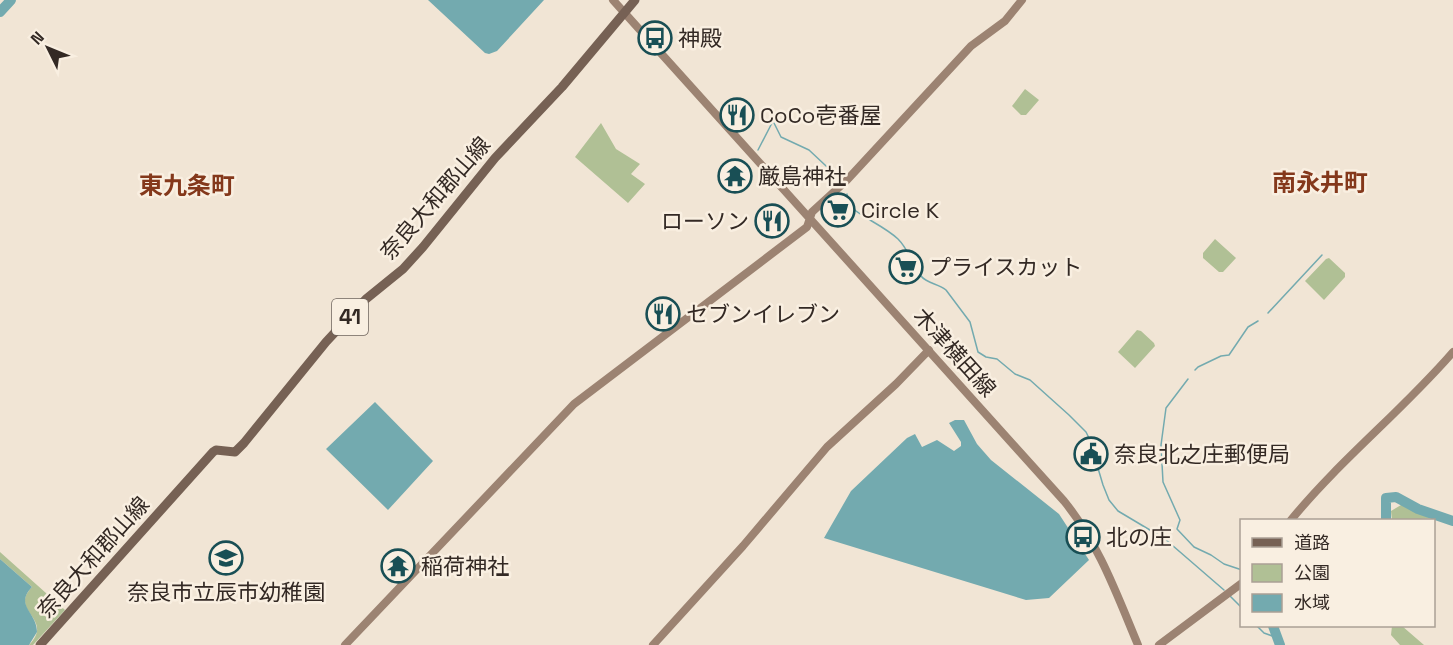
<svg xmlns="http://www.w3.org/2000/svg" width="1453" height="645" viewBox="0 0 1453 645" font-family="'Space Grotesk','Noto Sans JP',sans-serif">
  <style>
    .green { fill: #b0c095 }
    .water { fill: #73aaaf }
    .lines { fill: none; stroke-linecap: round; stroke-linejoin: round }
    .stream { stroke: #73aaaf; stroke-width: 1.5 }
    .river { stroke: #73aaaf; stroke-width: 10 }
    .secondary { stroke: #9c8372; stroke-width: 8 }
    .primary { stroke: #766154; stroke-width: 9 }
    .labels { text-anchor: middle; stroke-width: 5; stroke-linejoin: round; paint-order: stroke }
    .shield { fill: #f9efe1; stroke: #6e645d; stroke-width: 1.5 }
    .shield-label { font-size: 21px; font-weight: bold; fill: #332924 }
    .poi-label { font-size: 22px; fill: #332924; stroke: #f9efe1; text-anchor: start }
    .street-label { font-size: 22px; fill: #332924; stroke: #f9efe1 }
    .neighbourhood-label { font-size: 24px; font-weight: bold; fill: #84381b; stroke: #f9efe1 }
  </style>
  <rect width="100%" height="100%" fill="#f1e5d5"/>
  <path class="green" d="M1025,89l14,11 -13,15h-5l-9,-9z
    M601,123l15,26 24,15 -9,10 14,10 -17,19 -53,-46z
    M1215,239l21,19 -13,14h-4l-16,-14v-5z
    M1329,258l16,15v4l-21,23 -19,-19 21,-22z
    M1137,330l4,1 13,12 1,3 -20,22 -17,-16z
    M1406,502l37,14 -1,3c-17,-2 -33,2 -50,1l-1,-9z
    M0,552l65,58 -32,35h-4c26,-27 -21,-33 3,-58l-32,-28z
    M1392,626h10l22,19h-24l-9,-10z"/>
  <path class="water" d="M428,0h116l-47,51 -8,3 -4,-1z
    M375,402l58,59 -45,49 -62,-61z
    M955,420h9l13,24 14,16 68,54 30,46 -40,38 -23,2 -202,-62 27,-47 56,-53 8,-4 7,13 15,-7 17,11 7,-5v-4l-12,-19z
    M0,559l32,28c-18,19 5,25 5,45l-8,13h-29z"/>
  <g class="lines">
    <path class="stream" d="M758,150l15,-29 8,16 28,13 32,30
      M847,194v10c15,14 36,21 51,35 11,11 14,25 23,37 5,7 18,8 25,14l24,32 8,30 8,5 11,2 18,15 15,6 39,35 17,17 3,6 14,47 6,15 9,11 47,28 59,51
      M1268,313l54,-58
      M1195,370l3,-3 23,-11 8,-1 19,-28 10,-6
      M1188,379l-22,29 -5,37 2,37 17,38 -3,9 17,18 17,8 13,9 18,6
      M1230,596l12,12
      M1257,626l7,7 14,5"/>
    <path class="river" d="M0,12l11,-12
      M1386,520v-22l10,-1 22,12 35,12
      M1273,626l7,19"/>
    <path class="secondary" d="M613,0l451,501c35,43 53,94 74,144
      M1291,520c49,-60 111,-109 162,-168
      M345,645l229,-241 233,-177 5,-15 35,-32 124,-134 34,-25 17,-21
      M653,645l90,-99 84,-99 69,-63 33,-34
      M1159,645l83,-62"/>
    <path class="primary" d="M40,645l173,-193 3,-2 19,2 9,-9 82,-101 40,-43 37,-30 20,-22 72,-89 67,-71 73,-87"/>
  </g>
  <defs>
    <symbol id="bus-ring" viewBox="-11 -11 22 22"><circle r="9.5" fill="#f9efe1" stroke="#194f55" stroke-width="1.5"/><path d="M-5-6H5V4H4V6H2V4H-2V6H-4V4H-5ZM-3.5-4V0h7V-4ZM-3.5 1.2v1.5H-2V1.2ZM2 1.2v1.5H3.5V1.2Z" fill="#194f55"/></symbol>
    <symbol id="restaurant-ring" viewBox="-11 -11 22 22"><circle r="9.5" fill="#f9efe1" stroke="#194f55" stroke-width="1.5"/><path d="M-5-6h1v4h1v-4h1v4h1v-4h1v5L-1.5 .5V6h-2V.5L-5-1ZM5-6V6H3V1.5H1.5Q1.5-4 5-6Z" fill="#194f55"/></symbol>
    <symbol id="temple-ring" viewBox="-11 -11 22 22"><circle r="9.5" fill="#f9efe1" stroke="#194f55" stroke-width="1.5"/><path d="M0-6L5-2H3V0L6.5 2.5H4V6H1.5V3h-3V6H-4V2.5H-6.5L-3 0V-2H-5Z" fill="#194f55"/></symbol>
    <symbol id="supermarket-ring" viewBox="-11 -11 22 22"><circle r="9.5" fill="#f9efe1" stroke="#194f55" stroke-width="1.5"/><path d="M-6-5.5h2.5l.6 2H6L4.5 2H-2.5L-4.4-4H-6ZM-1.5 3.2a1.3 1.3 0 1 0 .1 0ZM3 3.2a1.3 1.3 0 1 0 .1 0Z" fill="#194f55"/></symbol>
    <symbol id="civic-ring" viewBox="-11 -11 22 22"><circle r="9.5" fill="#f9efe1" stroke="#194f55" stroke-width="1.5"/><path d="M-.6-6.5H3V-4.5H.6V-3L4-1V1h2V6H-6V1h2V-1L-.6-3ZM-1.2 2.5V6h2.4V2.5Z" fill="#194f55"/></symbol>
    <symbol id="school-ring" viewBox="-11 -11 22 22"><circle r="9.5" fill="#f9efe1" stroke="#194f55" stroke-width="1.5"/><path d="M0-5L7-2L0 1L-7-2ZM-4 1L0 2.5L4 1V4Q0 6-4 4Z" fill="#194f55"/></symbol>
  </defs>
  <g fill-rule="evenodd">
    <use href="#bus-ring" x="636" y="19" width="38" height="38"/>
    <use href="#restaurant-ring" x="718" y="96" width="38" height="38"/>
    <use href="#temple-ring" x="716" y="157" width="38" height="38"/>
    <use href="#supermarket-ring" x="819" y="191" width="38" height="38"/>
    <use href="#restaurant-ring" x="753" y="202" width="38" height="38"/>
    <use href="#supermarket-ring" x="887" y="248" width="38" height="38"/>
    <use href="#restaurant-ring" x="644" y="295" width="38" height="38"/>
    <use href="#civic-ring" x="1072" y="435" width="38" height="38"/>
    <use href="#bus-ring" x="1064" y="518" width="38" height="38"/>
    <use href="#school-ring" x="207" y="539" width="38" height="38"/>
    <use href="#temple-ring" x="379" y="547" width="38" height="38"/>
  </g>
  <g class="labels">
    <rect class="shield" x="332" y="299" width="36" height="36" rx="4.5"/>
    <g class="shield-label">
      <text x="350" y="324">41</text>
    </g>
    <g class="poi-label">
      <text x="678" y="46">神殿</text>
      <text x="760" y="123">CoCo壱番屋</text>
      <text x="758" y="184">厳島神社</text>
      <text x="861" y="218">Circle K</text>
      <text x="749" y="229" text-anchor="end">ローソン</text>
      <text x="929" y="275">プライスカット</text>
      <text x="686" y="322">セブンイレブン</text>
      <text x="1114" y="462">奈良北之庄郵便局</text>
      <text x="1106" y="545">北の庄</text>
      <text x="421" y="574">稲荷神社</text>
      <text x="226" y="600" text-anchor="middle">奈良市立辰市幼稚園</text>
    </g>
    <g class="street-label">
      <text transform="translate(435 198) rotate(-49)" y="8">奈良大和郡山線</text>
      <text transform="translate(955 352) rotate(48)" y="8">木津横田線</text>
      <text transform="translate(93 557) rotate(-48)" y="8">奈良大和郡山線</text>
    </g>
    <g class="neighbourhood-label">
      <text x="1320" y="191">南永井町</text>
      <text x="187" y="194">東九条町</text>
    </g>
  </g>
  <rect x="1240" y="519" width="195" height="108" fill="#f9efe1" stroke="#aaa095" stroke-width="1.5"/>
  <rect x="1252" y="538" width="30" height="9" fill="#766154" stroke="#aaa095" stroke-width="1.5"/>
  <text x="1294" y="549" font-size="18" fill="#332924">道路</text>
  <rect x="1252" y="564" width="30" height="18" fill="#b0c095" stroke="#aaa095" stroke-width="1.5"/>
  <text x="1294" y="579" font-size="18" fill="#332924">公園</text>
  <rect x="1252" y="594" width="30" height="18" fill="#73aaaf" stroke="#aaa095" stroke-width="1.5"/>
  <text x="1294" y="609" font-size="18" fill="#332924">水域</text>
  <g transform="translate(48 48) rotate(313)" stroke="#f9efe1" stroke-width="4.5" paint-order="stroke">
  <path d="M0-4.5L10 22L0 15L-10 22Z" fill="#332924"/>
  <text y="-9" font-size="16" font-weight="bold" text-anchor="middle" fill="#332924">N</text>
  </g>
</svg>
